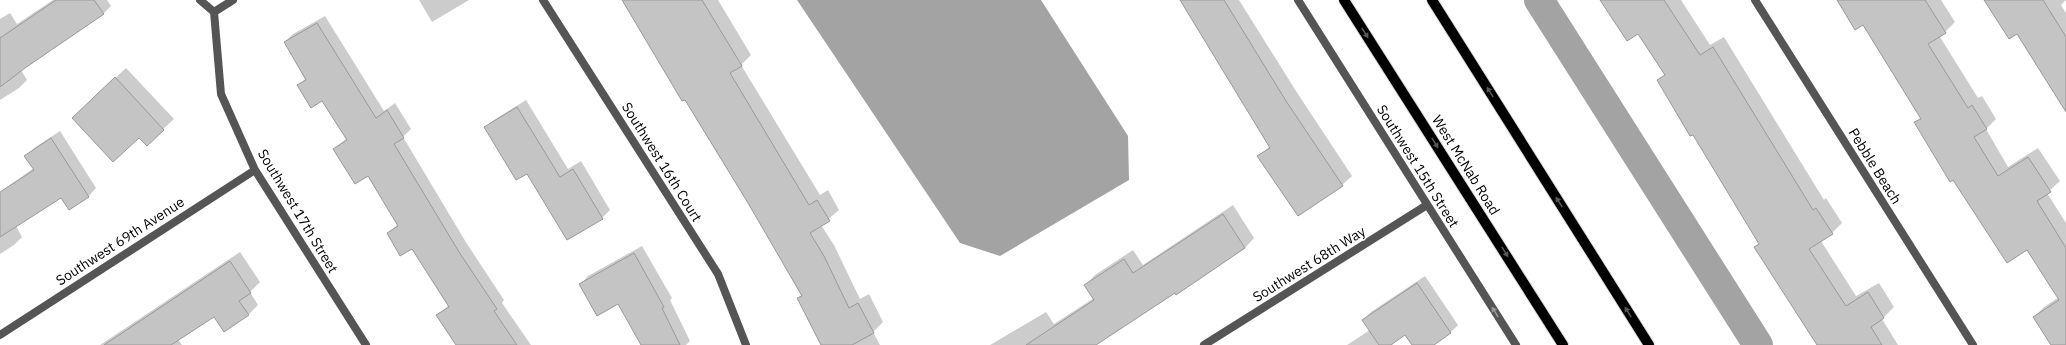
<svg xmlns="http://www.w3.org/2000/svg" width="2066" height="345" viewBox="0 0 2066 345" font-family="'IBM Plex Sans',sans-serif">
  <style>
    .water { fill: #a3a3a3 }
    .shadow { fill: #0003 }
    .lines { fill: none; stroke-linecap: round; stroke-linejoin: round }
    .canal { stroke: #a3a3a3; stroke-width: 30 }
    .building { fill: #c4c4c4; stroke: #999 }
    .primary-casing { stroke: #dbdbdb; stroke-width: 12 }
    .street { stroke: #555; stroke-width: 8 }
    .primary { stroke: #000; stroke-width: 10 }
    .oneway { fill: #595959 }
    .oneway2 { fill: #999 }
    .labels { text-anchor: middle; stroke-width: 3; stroke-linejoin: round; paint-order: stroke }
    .street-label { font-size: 14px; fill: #000; stroke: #fff }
  </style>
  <rect width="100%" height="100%" fill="#fff"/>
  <path class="water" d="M797,0h244l87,136 1,44 -129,76 -40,-13z"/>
  <path class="shadow" d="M53,0h54l4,6 -8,8 -82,56 6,10 -8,8 -19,12v-81l10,-6 7,11z
    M419,0h50l-37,22z
    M623,0h95l33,55 -10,10 79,130 8,-5 11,20 -18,15 13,20 26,54 9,-5 14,28 -10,10 7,13h-58l-24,-46 5,-5 -54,-91z
    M1180,0h59l57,91 56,85 -10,9 -83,-29 11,-10z
    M1601,0h80l29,45 14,-8 100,163 2,-2 16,25 -10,10 -11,8 35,55 23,-13 15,24 -12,12 16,26h-81l-62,-98 5,-4 -66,-110 -35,-53 6,-6 -27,-42z
    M1838,0h103l14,22 -15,15 38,61 4,-2 14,23 -10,10 22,38 30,-19 22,33 -13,12 19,30v122h-14l-18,-28 10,-10 15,-10 -32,-49 -111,-126 5,-5 -58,-94z
    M1985,0h81l-5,5 5,8v94l-48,-75z
    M325,16l59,95 11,-8 16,26 -8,8 64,107 37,56 -2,3 29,42h-69l-24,-30 11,-10 -37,-57 -24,-15 10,-9 -30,-50 -34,-25 13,-11 -24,-38 -25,-14 8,-8 -21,-36 8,-8z
    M126,68l48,51 -27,25 -8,-8 -56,-28z
    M526,100l42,69 13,-8 29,49 -8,8 -74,-46 -42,-44 8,-8z
    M60,131l36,57 -7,8 -19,12 -8,-12 -46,30 6,11 -8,8 -14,9v-62l34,-24 -8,-12 8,-8z
    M1233,205l21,33 -9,10 -151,97h-104l56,-33 8,12 40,-26 -8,-13 9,-10 38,-25 10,15z
    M642,246l30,52 -2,2 20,41 -4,4h-44l-24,-42 -37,-19 7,-8z
    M240,252l20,30 -10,10 8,13 -9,9 -34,1 -37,24 4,6h-82z
    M1425,276l33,49 -8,8 -18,12h-19l-8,-11 -16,11h-42l23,-15 -7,-10 8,-8z"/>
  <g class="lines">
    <path class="canal" d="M1539,0l219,345"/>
  </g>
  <path class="building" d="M56,0h38l10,14 -79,54 -25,19v-49z
    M622,0h80l40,66 -12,7 79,132 8,-5 13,21 -20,12 14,23 25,52 9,-5 16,30 -22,12h-31l-24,-47 5,-2 -54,-93 -63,-103 -3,1z
    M1180,0h44l62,101 57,85 -45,30 -41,-60 13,-8z
    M1600,0h64l36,55 13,-8 100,163 3,-2 17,26 -24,15 37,57 22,-14 16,26 -13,9 11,18h-65l-63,-98 5,-3 -66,-109 -3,1 -33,-56 8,-5 -27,-41 -11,7z
    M1837,0h88l21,33 -18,11 40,64 4,-3 15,24 -13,8 24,39 30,-19 23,35 -14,9 29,47v97h-15l-18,-28 26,-17 -32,-50 -20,13 -54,-83 -3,2 -36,-60 7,-3 -58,-94 -8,5z
    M1984,0h59l23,37v75l-49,-78 -8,5z
    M317,23l59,95 11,-8 17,28 -10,6 65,108 38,57 -3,2 23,34h-61l-20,-30 13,-8 -37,-58 -12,7 -13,-23 11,-7 -30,-50 -13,8 -22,-35 14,-9 -25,-39 -11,7 -14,-23 9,-5 -22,-38z
    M115,77l49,53 -17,16 -8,-8 -26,24 -41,-44z
    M517,107l43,70 13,-8 30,50 -36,21 -40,-66 -11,6 -32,-53z
    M51,138l38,59 -20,13 -8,-12 -61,39v-45l34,-22 -10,-14z
    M1223,214l22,34 -69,47 -1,-2 -79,52h-70l68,-45 -10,-15 40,-26 9,14z
    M634,253l30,54 -2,1 18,37h-39l-23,-41 -21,12 -18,-32z
    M230,261l21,32 -12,8 10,14 -25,17 -10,-15 -43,28h-67z
    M1417,283l34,50 -17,12h-22l-7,-10 -14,10h-12l-17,-25z"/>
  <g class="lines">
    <defs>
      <path id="primary" d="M1344,0l219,345
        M1432,0l217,345"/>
    </defs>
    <use href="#primary" class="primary-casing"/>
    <path class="street" d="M200,0l14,12
      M543,0l175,274 28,71
      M1298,0l218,345
      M1755,0l218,345
      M214,12l7,82 34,76 111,175
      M214,12l19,-12
      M0,335l255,-165
      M1204,345l223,-140"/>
    <use href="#primary" class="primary"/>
  </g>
  <defs><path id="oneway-solid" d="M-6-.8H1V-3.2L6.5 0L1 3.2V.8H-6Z"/></defs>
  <g class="oneway">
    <use href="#oneway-solid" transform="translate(1365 33) rotate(58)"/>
    <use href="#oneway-solid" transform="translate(1490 92) rotate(-122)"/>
    <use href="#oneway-solid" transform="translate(1435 143) rotate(58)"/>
    <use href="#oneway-solid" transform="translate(1559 202) rotate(-122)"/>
    <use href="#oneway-solid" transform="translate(1505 252) rotate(58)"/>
    <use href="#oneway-solid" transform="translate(1628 312) rotate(-122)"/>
  </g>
  <use class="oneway2" href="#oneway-solid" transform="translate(1495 312) rotate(-122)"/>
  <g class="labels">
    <g class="street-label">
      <text transform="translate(662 162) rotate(58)" y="5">Southwest 16th Court</text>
      <text transform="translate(1466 165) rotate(58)" y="5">West McNab Road</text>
      <text transform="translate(1418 166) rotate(58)" y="5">Southwest 15th Street</text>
      <text transform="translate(1875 166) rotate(58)" y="5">Pebble Beach</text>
      <text transform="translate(298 211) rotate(59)" y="5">Southwest 17th Street</text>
      <text transform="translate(120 241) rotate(-33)" y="5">Southwest 69th Avenue</text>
      <text transform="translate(1309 264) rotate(-32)" y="5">Southwest 68th Way</text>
    </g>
  </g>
</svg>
